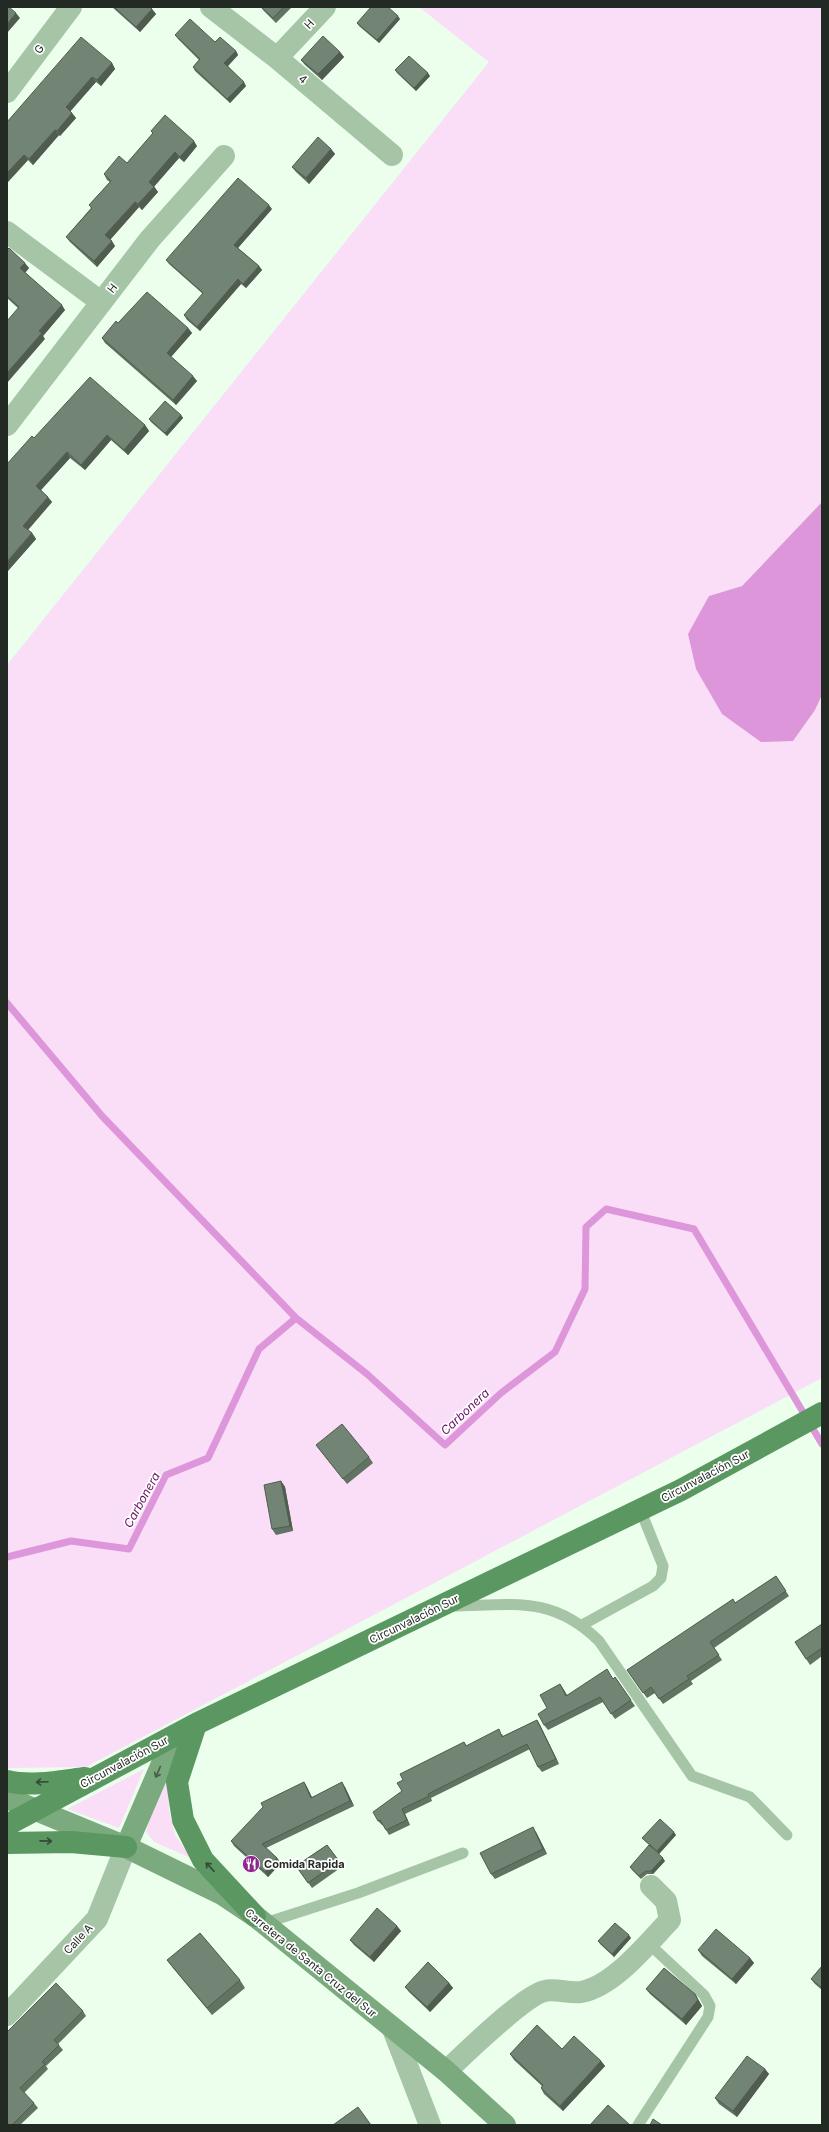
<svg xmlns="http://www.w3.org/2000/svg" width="829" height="2132" viewBox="0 0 829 2132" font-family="Inter,sans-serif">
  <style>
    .green { fill: #fadef7 }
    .water { fill: #dd96d9 }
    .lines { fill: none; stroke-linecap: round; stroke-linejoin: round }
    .stream { stroke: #dd96d9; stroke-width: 7 }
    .service { stroke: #a5c5a6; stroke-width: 11 }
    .minor { stroke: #a5c5a6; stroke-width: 22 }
    .secondary { stroke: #7aaa7e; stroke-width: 22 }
    .primary { stroke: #5b9761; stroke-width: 22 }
    .wall { fill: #627263 }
    .shaded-wall { fill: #505c50 }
    .building { fill: #728473; stroke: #505c50 }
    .oneway { stroke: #465d47 }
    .oneway2 { stroke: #344b36 }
    .labels { text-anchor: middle; stroke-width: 3.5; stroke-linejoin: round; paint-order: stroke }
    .street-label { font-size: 11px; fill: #232a23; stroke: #fff }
    .poi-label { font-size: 11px; font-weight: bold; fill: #232a23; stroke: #fff; text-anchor: start }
    .water-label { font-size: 12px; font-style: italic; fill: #681366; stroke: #fff }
  </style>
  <rect width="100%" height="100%" fill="#ebffec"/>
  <path class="green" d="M419,7h403v495l-80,84 -33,10 106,114 7,-15v683l-736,389 -79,1v-1103l482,-603z
    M144,1769l-25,59 -52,-19z
    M168,1778l1,33 6,24 16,23 -37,-16 -8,-10 3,-12z"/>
  <path class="water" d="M822,502v193l-7,15 -22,31 -32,1 -39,-28 -26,-45 -8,-35 21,-38 33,-10z"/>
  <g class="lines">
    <path class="stream" d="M7,1003l95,113 194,202
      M7,1557l64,-16 58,8 37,-74 42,-17 51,-109 37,-31 71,56 78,71 56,-52 54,-41 30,-63 1,-62 20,-18 88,20 128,215"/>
    <path class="service" d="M453,1606c60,-1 99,-11 146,35l93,135 58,21 37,38
      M582,1625l71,-39 8,-8 2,-12 -23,-57
      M265,1923l93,-30 105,-40
      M638,2125l70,-108 2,-11 -6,-11 -56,-52"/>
    <path class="minor" d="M211,7l66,51 115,97
      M277,58l48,-51
      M7,92l64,-85
      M7,232l94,70
      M7,425l143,-186 74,-83
      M7,2015l90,-96 29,-72
      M393,2029l37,96
      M446,2071c18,-16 78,-76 99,-80 10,-3 25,3 36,1 33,-6 67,-49 89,-72l-4,-19 -15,-15"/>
    <path class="secondary" d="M7,1798l119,49 96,47 33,22 191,155 59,54
      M126,1847l48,-111"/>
    <path class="primary" d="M196,1724l-19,58 6,38 20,40 52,56
      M7,1781c24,6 54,0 78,-3
      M7,1825l189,-101 485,-234 141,-77
      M7,1843l64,-1 55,5"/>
  </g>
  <path class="wall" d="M112,7h38l6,7 -16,18z
    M261,7h31l-16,16 -13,-13z
    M400,19l-21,24 -20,-17 -2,-3z
    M175,35l40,7 21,9 2,4 -10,11 18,20 -16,17 -35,-32 -2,-4 6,-7 -21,-21z
    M340,52l4,5 -22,23 -17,-15 -4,-5z
    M112,63l3,6 -14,17 -5,-4 -26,29 6,7 -16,18 -1,-1 -26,30 -5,-5 -21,23v-61z
    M395,70l35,6 -14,15 -19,-18z
    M151,131l46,15 -13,16 -5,-4 -25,28 4,6 -16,18 -3,-3 -29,33 5,6 -18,21 -27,-25 -4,-5 25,-29 -2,-3 21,-23 -3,-2 -3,-6 23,-11 26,-29z
    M331,149l4,5 -26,30 -13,-12 -4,-5z
    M272,209l-34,39 21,18 3,4 -16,18 -5,-4 -41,47 -13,-11 -3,-5 19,-21 -34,-30 -3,-4z
    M7,250l22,18 -4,5 40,37 -22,26 2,3 -27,-31 -11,-10z
    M118,323l70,5 4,5 -21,24 26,24 -21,24 -71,-62 -3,-5z
    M181,415l2,3 -16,18 -16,-14 -2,-3z
    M145,425l4,6 -21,24 -17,-15 -26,30 -15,-12 -29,32 11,12 -24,28 4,3 4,6 -29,33v-108l27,-26z
    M316,1445l53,12 4,6 -26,21z
    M281,1481l4,6 8,44 -17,4 -4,-6z
    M776,1576l13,20 -75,52 8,12 -31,21 2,3 -30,20 -8,-11 -8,5 -20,-28 108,-67z
    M822,1624v32l-12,9 -15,-23z
    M615,1677l20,29 -20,13 -12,-17 -55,28 -4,-5 3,-17 13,-24 7,11 47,-16z
    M537,1720l3,5 19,39 -17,8 -4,-5 -8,-18 -99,49 1,3 -27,13 5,11 -21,10 -6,-10h-1l-4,-4 24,-30 1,-11 61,-38 3,4 35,-12 1,2z
    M304,1782l3,5 5,10 33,-10 9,19 -88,42 11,10 4,5 -13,14 -34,-31 -3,-5z
    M536,1832l11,22 -52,25 -4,-5z
    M676,1835l-17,19 -15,-14 -2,-2z
    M327,1845l16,21 -31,22 -16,-22z
    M665,1861l-12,13h-6l-6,5 -9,-9 -2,-3z
    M397,1926l4,5 -27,31 -20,-17 -4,-5z
    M631,1938l-17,19 -14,-13 -2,-3z
    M698,1950l52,8 4,5 -18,21 -34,-28z
    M167,1960l73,20 5,8 -33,27 -39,-47z
    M822,1966v24l-7,-6 -4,-5z
    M449,1983l4,5 -23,24 -21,-20 -4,-5z
    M646,1989l49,5 7,12 -16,19 -36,-31z
    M83,2011l3,5 -28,28 5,6 -17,16 2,3 -24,24 10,10 4,5 -18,17h-13v-93z
    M562,2049l39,12 4,5 -42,45 -19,-17 -3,-6 1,-2 -28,-26 -4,-6z
    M765,2069l4,5 -32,43 -18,-13 -4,-6z"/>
  <path class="shaded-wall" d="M152,9l4,5 -16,18 -4,-5z
    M16,13l4,5 -13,15v-9z
    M398,16l2,3 -21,24 -2,-3z
    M236,51l2,4 -11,12 -3,-4z
    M340,52l4,5 -22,23 -4,-6z
    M112,63l3,6 -14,17 -4,-6z
    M428,73l2,3 -14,15 -2,-3z
    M92,77l4,5 -27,31 -3,-6z
    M244,82l2,4 -16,17 -3,-4z
    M72,113l4,5 -16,18 -3,-5z
    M55,130l4,5 -26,30 -4,-6z
    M194,141l3,5 -13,16 -4,-5z
    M331,149l4,5 -26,30 -3,-6z
    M175,152l4,6 -26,30 -4,-6z
    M24,155l4,5 -21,23v-10z
    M154,187l4,5 -16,18 -4,-6z
    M135,202l4,5 -30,34 -4,-6z
    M269,205l3,4 -35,40 -3,-4z
    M112,241l3,5 -18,21 -3,-6z
    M25,263l4,5 -5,6 -4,-6z
    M259,266l3,4 -16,18 -3,-4z
    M238,279l3,5 -41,47 -3,-4z
    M62,305l3,5 -22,26 2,3 -38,44v-10l32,-42z
    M188,328l4,5 -22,25 -3,-5z
    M193,376l4,5 -21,24 -3,-5z
    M181,415l2,3 -16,18 -2,-3z
    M145,425l4,6 -21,24 -4,-5z
    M107,435l4,5 -26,30 -4,-5z
    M67,452l3,6 -30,33 -4,-5z
    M48,497l4,5 -25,29 -4,-5z
    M32,533l4,6 -29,33v-10z
    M281,1481l4,6 8,44 -3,-5z
    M560,1684l4,6 6,11 -4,-5z
    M537,1720l3,5 19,39 -3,-5z
    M304,1782l3,5 7,15 -3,-4z
    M342,1782l3,5 9,19 -4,-5z
    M402,1809l3,5 5,11 -3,-5z
    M533,1827l3,5 11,22 -4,-5z
    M674,1832l2,3 -17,19 -2,-3z
    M277,1858l4,5 -13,14 -3,-5z
    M663,1858l2,3 -12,13 -2,-3z
    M397,1926l4,5 -27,31 -4,-5z
    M629,1935l2,3 -17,19 -2,-3z
    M750,1958l4,5 -18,21 -4,-5z
    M449,1983l4,5 -23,24 -3,-5z
    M695,1994l7,12 -16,19 -4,-6z
    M601,2061l4,5 -42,45 -3,-5z
    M765,2069l4,5 -32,43 -4,-6z"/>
  <path class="building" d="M7,7h2l7,6 -9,11z
    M114,7h36l2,2 -16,18z
    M261,7h23l-11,11z
    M371,7h17l10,9 -21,24 -20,-17z
    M190,19l25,23 5,-5 16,14 -12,12 20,19 -17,17 -34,-32 7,-8 -25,-24z
    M323,36l17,16 -22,22 -17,-14z
    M81,37l31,26 -15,17 -5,-3 -26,30 6,6 -15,18 -2,-1 -26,29 -5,-4 -17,18v-51z
    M409,56l19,17 -14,15 -19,-18z
    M165,115l29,26 -14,16 -5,-5 -26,30 5,5 -16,17 -3,-2 -30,33 7,6 -18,20 -28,-24 26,-29 -3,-3 22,-24 -7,-7 15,-18 8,7 26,-30 -2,-2z
    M318,137l13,12 -25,29 -14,-11z
    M238,178l31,27 -35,40 25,21 -16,18 -5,-5 -41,48 -13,-12 19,-22 -37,-33z
    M9,248l16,15 -5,5 42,37 -23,26 3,2 -35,40v-52l12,-14 -12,-11v-46z
    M147,292l41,36 -21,25 26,23 -20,24 -71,-62 14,-17 2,2z
    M90,377l55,48 -21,25 -17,-15 -26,30 -14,-13 -31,34 12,11 -25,29 9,7 -25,29v-98l25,-28 2,2z
    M165,401l16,14 -16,18 -16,-14z
    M342,1424l27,33 -26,22 -27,-34z
    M281,1481l9,45 -18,3 -8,-44z
    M776,1576l10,15 -76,51 9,13 -32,21 2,3 -30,20 -8,-12 -8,6 -16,-23 106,-71 2,4z
    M822,1624v24l-16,11 -11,-17z
    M607,1669l6,10 2,-2 16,23 -20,14 -11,-17 -56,28 -6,-11 9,-6 -7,-13 20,-11 6,12z
    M537,1720l19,39 -18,8 -11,-23 -99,50 1,2 -27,13 5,11 -21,10 -6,-10 -2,1 -5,-9 29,-21 -5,-8 6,-3 -3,-6 64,-32 2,4 33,-17 3,8z
    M304,1782l7,16 31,-16 8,19 -88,43 15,14 -12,14 -34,-31 32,-34 -2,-4z
    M660,1819l14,13 -17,19 -15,-13z
    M533,1827l10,22 -52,25 -11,-21z
    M327,1845l12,16 -31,22 -12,-17z
    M649,1845l14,13 -12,13h-5l-7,5 -9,-9z
    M377,1908l20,18 -27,31 -20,-17z
    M615,1923l14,12 -17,19 -14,-13z
    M716,1929l34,29 -18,21 -34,-29z
    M200,1933l40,47 -33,28 -40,-48z
    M428,1962l21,21 -22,24 -22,-20z
    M822,1966v22l-11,-9z
    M664,1968l31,26 3,6 -16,19 -36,-30z
    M56,1983l27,28 -29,29 5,5 -17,17 3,2 -25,24 14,15 -22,22h-5v-93z
    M537,2025l25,24 12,-13 27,25 -41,45 -19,-18 2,-3 -33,-31z
    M747,2056l18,13 -32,42 -18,-13z
    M608,2105l22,20h-40z
    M358,2107l13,18h-38z
    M653,2119l9,6h-12z"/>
  <defs><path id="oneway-shaft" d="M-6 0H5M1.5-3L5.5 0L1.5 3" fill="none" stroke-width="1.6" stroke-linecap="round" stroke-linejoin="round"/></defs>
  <use class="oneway" href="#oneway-shaft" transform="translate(158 1772) rotate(113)"/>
  <g class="oneway2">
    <use href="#oneway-shaft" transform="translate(42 1782) rotate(178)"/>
    <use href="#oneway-shaft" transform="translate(46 1841) rotate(1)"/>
    <use href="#oneway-shaft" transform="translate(210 1867) rotate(-133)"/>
  </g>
  <defs>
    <symbol id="restaurant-disc" viewBox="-11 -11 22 22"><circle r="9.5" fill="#8f278c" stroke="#fff"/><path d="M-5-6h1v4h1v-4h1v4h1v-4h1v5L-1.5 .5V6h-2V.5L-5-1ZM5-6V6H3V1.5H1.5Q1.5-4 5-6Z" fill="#fff"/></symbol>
  </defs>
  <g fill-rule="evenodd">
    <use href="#restaurant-disc" x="241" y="1854" width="20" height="20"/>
  </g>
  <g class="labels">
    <g class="street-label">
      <text transform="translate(309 24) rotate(-47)" y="4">H</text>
      <text transform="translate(39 49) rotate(-53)" y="4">G</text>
      <text transform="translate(303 79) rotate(40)" y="4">4</text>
      <text transform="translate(112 288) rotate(-52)" y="4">H</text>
      <text transform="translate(705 1476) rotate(-28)" y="4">Circunvalación Sur</text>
      <text transform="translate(414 1619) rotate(-26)" y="4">Circunvalación Sur</text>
      <text transform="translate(124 1762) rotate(-28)" y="4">Circunvalación Sur</text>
      <text transform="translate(78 1939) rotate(-47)" y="4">Calle A</text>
      <text transform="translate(311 1963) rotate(39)" y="4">Carretera de Santa Cruz del Sur</text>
    </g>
    <g class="poi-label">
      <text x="264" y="1868">Comida Rapida</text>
    </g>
    <g class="water-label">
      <text transform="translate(465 1412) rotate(-43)" y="4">Carbonera</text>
      <text transform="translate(142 1500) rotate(-61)" y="4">Carbonera</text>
    </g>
  </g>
  <rect width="829" height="2132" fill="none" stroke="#232a23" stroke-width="16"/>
</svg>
